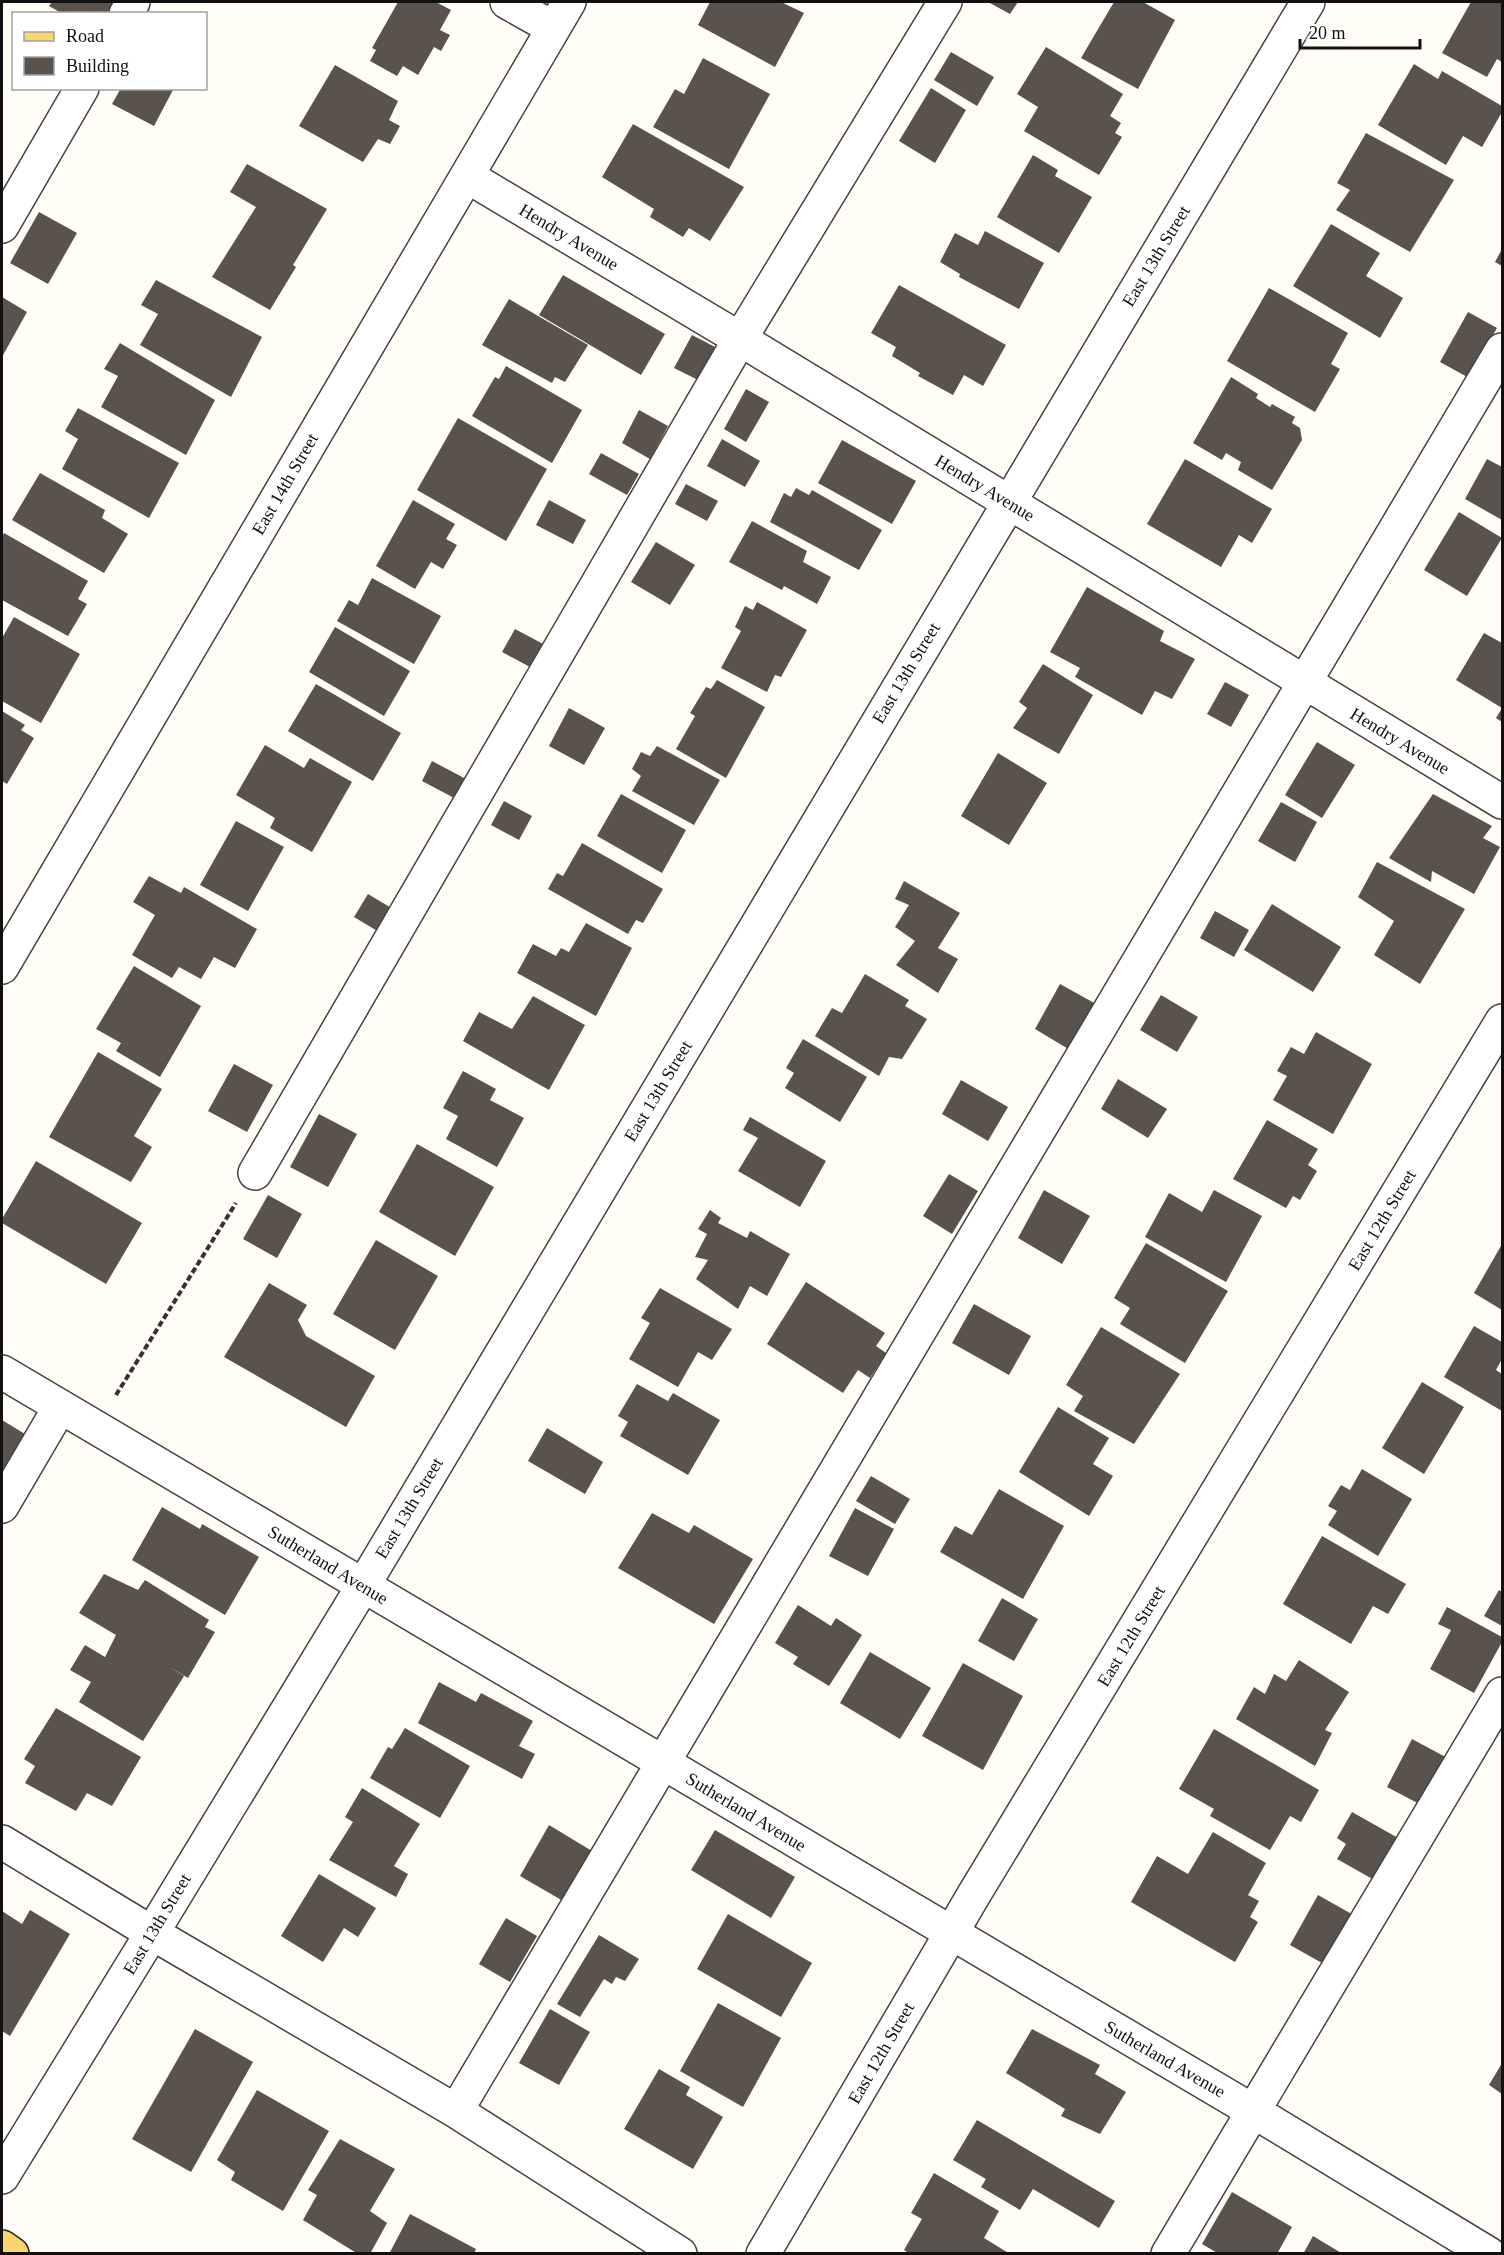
<svg xmlns="http://www.w3.org/2000/svg" width="1504" height="2255" viewBox="0 0 1504 2255" font-family="Georgia,serif">
  <style>
    .building { fill: #5a524d }
    .lines { fill: none; stroke-linecap: round; stroke-linejoin: round }
    .minor-casing { stroke: #444; stroke-width: 36 }
    .major-casing { stroke: #222; stroke-width: 36 }
    .path { stroke: #333; stroke-width: 4; stroke-dasharray: 6 3; stroke-linecap: butt }
    .minor { stroke: #fff; stroke-width: 33 }
    .major { stroke: #f9d66b; stroke-width: 33 }
    .labels { text-anchor: middle; stroke-width: 6; stroke-linejoin: round; paint-order: stroke }
    .street-label { font-size: 18px; fill: #111; stroke: #fff }
  </style>
  <rect width="100%" height="100%" fill="#fffdf5"/>
  <path class="building" d="M52,2h62l-7,12h-44l-14,-8z
    M398,2h38l15,8 -11,20 10,5 -9,16 -7,-4 -16,28 -15,-9 -6,10 -27,-15 6,-11 -4,-2z
    M710,2h71l23,11 -29,54 -77,-42z
    M988,2h30l-8,12z
    M1114,2h29l32,18 -37,69 -57,-31z
    M1471,2h31v60l-5,-3 -10,18 -45,-24z
    M1046,47l77,47 -13,22 11,7 -6,10 7,4 -23,38 -75,-44 14,-24 -21,-13z
    M951,52l43,25 -17,29 -43,-26z
    M703,58l67,36 -41,75 -76,-42 22,-38 9,5z
    M1414,64l24,15 4,-8 60,35v6l-20,35 -19,-11 -17,29 -68,-40z
    M335,65l63,36 -9,19 11,6 -10,18 -12,-5 -15,23 -64,-36z
    M121,88h53l-20,38 -42,-22z
    M931,88l35,22 -31,53 -36,-22z
    M633,124l111,63 -34,54 -21,-13 -6,9 -33,-20 4,-8 -52,-32z
    M1366,133l88,47 -44,72 -74,-42 14,-20 -13,-7z
    M1033,155l25,15 -3,6 37,21 -33,56 -62,-36z
    M247,164l80,45 -34,56 3,2 -26,43 -58,-33 44,-70 -26,-15z
    M39,212l38,21 -29,51 -38,-21z
    M1331,224l49,29 -14,23 37,22 -23,40 -87,-52z
    M985,231l59,32 -25,46 -60,-32 1,-3 -20,-12 15,-29 23,12z
    M1502,249v17l-7,-4z
    M563,275l102,59 -24,41 -102,-60z
    M156,280l106,57 -31,60 -91,-52 18,-31 -17,-9z
    M899,285l107,60 -23,41 -19,-11 -11,20 -35,-19 2,-3 -28,-17 4,-9 -25,-14z
    M1269,288l79,45 -17,31 9,5 -25,43 -88,-51z
    M2,297l25,15 -25,45z
    M509,299l79,46 -23,37 -10,-5 -3,6 -70,-38z
    M1468,312l29,16 -28,50 -29,-16z
    M692,335l29,15 -19,32 -28,-14z
    M120,343l95,57 -29,55 -85,-48 17,-31 -14,-7z
    M506,366l76,44 -30,53 -80,-47 23,-39 4,2z
    M1231,377l27,17 -2,4 14,9 2,-3 23,13 -3,6 8,5 2,12 -30,50 -34,-20 3,-8 -15,-9 -4,7 -29,-17z
    M746,389l23,13 -23,40 -22,-13z
    M78,408l101,55 -30,55 -87,-49 16,-30 -13,-8z
    M639,410l29,16 -18,33 -28,-16z
    M458,418l89,51 -41,72 -89,-51z
    M722,439l38,22 -15,26 -38,-21z
    M842,440l74,41 -24,43 -74,-41z
    M601,453l38,21 -12,21 -38,-21z
    M1185,459l87,50 -20,34 -13,-8 -18,32 -74,-43z
    M1487,459l15,8v53l-37,-21z
    M40,473l65,37 -3,8 26,16 -24,39 -92,-53z
    M686,484l32,17 -11,20 -32,-17z
    M796,488l13,7 3,-5 70,40 -23,40 -89,-48 14,-29 7,4z
    M413,500l42,24 -9,15 11,6 -14,24 -12,-7 -16,27 -39,-23z
    M549,500l37,20 -13,24 -37,-19z
    M1459,512l43,26 -35,58 -43,-26z
    M752,521l55,30 -4,11 28,15 -14,27 -33,-18 -2,4 -53,-28z
    M4,533l84,48 -10,18 9,5 -19,32 -66,-36v-63z
    M656,542l39,23 -25,40 -39,-23z
    M372,578l69,38 -27,48 -77,-43 12,-21 9,5z
    M1087,587l77,44 -4,10 35,18 -23,40 -17,-8 -13,24 -67,-38 5,-9 -30,-16z
    M757,602l50,28 -26,47 -6,-2 -8,17 -46,-24 20,-37 -6,-4 10,-21 8,4z
    M14,617l66,37 -39,69 -39,-22v-63z
    M335,627l75,44 -26,45 -75,-44z
    M515,629l30,16 -13,23 -30,-16z
    M1484,633l18,10v79l-6,-4 6,-10 -46,-28z
    M1043,664l50,31 -34,59 -46,-26 14,-20 -8,-6z
    M717,680l48,27 -39,71 -50,-29 19,-33 -5,-3 16,-26 5,2z
    M1225,682l24,13 -18,32 -24,-13z
    M316,684l85,49 -28,48 -85,-50z
    M569,708l36,20 -21,37 -35,-19z
    M2,711l23,14 -4,5 13,8 -27,46 -5,-3z
    M1317,742l38,23 -33,53 -37,-23z
    M265,745l39,23 6,-10 42,24 -40,70 -42,-24 5,-10 -39,-23z
    M657,746l63,34 -26,45 -62,-34 9,-15 -9,-7 9,-17 9,4z
    M998,753l49,30 -38,62 -48,-29z
    M432,761l34,18 -10,20 -34,-18z
    M621,794l65,36 -24,43 -65,-37z
    M1433,794l59,32 -9,12 17,9 -26,47 -42,-23 -1,11 -42,-24z
    M504,801l28,15 -13,24 -28,-15z
    M1281,802l36,20 -22,40 -37,-21z
    M236,821l48,26 -36,64 -48,-26z
    M582,843l81,46 -20,34 -7,-3 -8,14 -80,-45 9,-16 6,3z
    M1377,862l88,47 -45,75 -46,-29 20,-34 -36,-24z
    M149,876l32,17 3,-6 73,42 -22,39 -21,-11 -13,22 -22,-12 -7,11 -40,-23 23,-40 -22,-13z
    M904,881l56,32 -22,35 20,11 -20,34 -42,-28 19,-24 -20,-14 14,-22 -14,-6z
    M368,894l25,15 -14,23 -25,-15z
    M1272,904l69,43 -28,45 -69,-42z
    M1215,911l34,19 -15,27 -34,-19z
    M586,923l46,25 -36,68 -79,-43 16,-29 23,12 5,-8 8,4z
    M134,966l67,40 -41,71 -44,-26 5,-8 -25,-14z
    M865,974l44,26 -4,6 22,13 -25,40 -13,-2 -10,19 -64,-40 17,-28 10,5z
    M1060,984l36,20 -26,46 -35,-21z
    M1161,995l37,22 -21,35 -37,-22z
    M533,996l52,29 -36,65 -86,-49 16,-29 33,17z
    M1316,1032l56,32 -39,70 -60,-34 14,-24 -10,-5 14,-24 13,7z
    M803,1039l64,38 -27,45 -55,-34 9,-15 -8,-5z
    M98,1052l64,37 -28,47 18,11 -21,35 -82,-45z
    M234,1064l39,21 -26,47 -39,-21z
    M463,1071l33,18 -6,11 34,18 -27,49 -51,-28 12,-23 -15,-8z
    M1118,1079l49,30 -19,29 -47,-29z
    M961,1080l47,27 -20,34 -46,-27z
    M319,1114l38,20 -29,53 -38,-20z
    M750,1117l76,44 -26,46 -62,-36 20,-33 -15,-8z
    M1267,1120l51,29 -10,16 9,6 -17,29 -7,-4 -7,12 -53,-29z
    M417,1144l77,43 -39,69 -76,-44z
    M36,1161l106,62 -36,61 -104,-61v-4z
    M949,1174l29,17 -26,43 -29,-18z
    M1044,1190l46,26 -28,48 -44,-26z
    M1214,1190l48,26 -36,66 -81,-45 24,-44 33,19z
    M268,1195l34,19 -25,44 -34,-19z
    M710,1210l11,8 -3,5 29,15 3,-7 40,23 -23,42 -17,-10 -12,23 -42,-30 12,-19 -13,-3 12,-23 -9,-5z
    M376,1240l62,36 -43,74 -62,-36z
    M1146,1243l82,48 -43,72 -65,-39 10,-16 -16,-10z
    M1502,1244v66l-28,-17z
    M806,1282l79,51 -9,13 10,7 -16,25 -12,-8 -15,23 -76,-49z
    M269,1283l38,22 -9,15 8,16 69,40 -29,51 -122,-70z
    M660,1288l72,41 -20,31 -14,-8 -20,35 -49,-28 21,-36 -9,-5z
    M974,1304l57,32 -22,39 -57,-32z
    M1474,1326l28,16v17l-6,11 6,4v37l-58,-34z
    M1101,1327l79,47 -46,70 -60,-33 9,-15 -17,-11z
    M1422,1382l42,25 -40,67 -42,-26z
    M637,1384l31,17 5,-8 47,27 -32,55 -68,-39 8,-14 -10,-6z
    M1058,1407l51,31 -16,26 20,12 -24,40 -70,-44z
    M2,1420l23,14 -23,43z
    M547,1428l56,34 -18,32 -57,-33z
    M1362,1469l50,30 -34,57 -50,-31 9,-14 -9,-5 13,-21 9,5z
    M871,1476l39,23 -15,25 -39,-23z
    M999,1489l65,37 -41,73 -83,-47 15,-26 17,9z
    M162,1507l38,22 2,-5 57,33 -34,58 -93,-55z
    M855,1508l39,21 -26,47 -39,-20z
    M652,1513l37,20 5,-8 59,34 -39,65 -96,-56z
    M1322,1536l84,48 -18,30 -15,-8 -22,38 -68,-40z
    M104,1574l34,16 7,-10 64,40 -4,7 10,5 -27,46 -20,-12 16,10 -41,65 -64,-39 12,-20 -21,-12 15,-25 20,12 11,-22 -37,-22z
    M1499,1590l3,2v34l-18,-10z
    M1002,1598l36,21 -24,42 -36,-20z
    M798,1605l33,21 5,-8 26,17 -33,51 -36,-22 5,-7 -23,-14z
    M1447,1607l55,30v5l-28,51 -44,-24 21,-39 -13,-6z
    M870,1652l61,36 -31,51 -60,-36z
    M1299,1660l50,32 -24,38 7,3 -17,33 -79,-47 18,-32 11,7 9,-20 12,7z
    M963,1663l60,33 -40,74 -61,-34z
    M439,1682l37,20 5,-9 52,28 -14,25 16,8 -13,25 -104,-56z
    M56,1708l85,49 -29,49 -25,-13 -11,18 -51,-28 10,-17 -11,-7z
    M405,1728l65,38 -30,52 -70,-40 18,-31 4,2z
    M1214,1729l105,61 -18,32 -11,-6 -20,34 -60,-34 4,-7 -35,-20z
    M1412,1739l41,22 -26,47 -40,-21z
    M362,1788l58,36 -26,42 14,8 -12,23 -67,-37 24,-38 -8,-5z
    M1352,1812l55,31 -24,42 -46,-26 9,-15 -9,-6z
    M549,1825l43,26 -29,50 -43,-25z
    M715,1830l80,47 -24,41 -80,-48z
    M1213,1832l53,31 -18,32 11,6 -9,16 8,5 -23,40 -104,-60 26,-46 31,18z
    M319,1874l57,34 -18,29 -14,-9 -21,34 -42,-26z
    M1318,1895l39,22 -28,50 -39,-22z
    M30,1910l40,24 -60,102 -8,-5v-120l20,13z
    M728,1914l84,49 -31,54 -84,-48z
    M506,1918l31,18 -27,46 -31,-18z
    M599,1935l40,24 -14,22 -9,-4 -4,7 -8,-5 -24,38 -23,-13z
    M718,2003l63,35 -38,69 -63,-36z
    M550,2009l40,23 -31,53 -40,-22z
    M195,2029l58,33 -62,110 -59,-33z
    M1032,2029l68,36 -5,9 31,18 -26,42 -39,-18 4,-7 -59,-36z
    M1502,2063v31l-13,-9z
    M659,2069l31,18 -4,8 37,22 -30,52 -69,-40z
    M257,2090l72,41 -46,80 -52,-31 4,-8 -18,-12z
    M977,2120l138,81 -16,27 -66,-39 -13,21 -39,-23 5,-8 -33,-19z
    M340,2139l55,30 -25,42 17,12 -17,31h-12l-55,-34 14,-25 -9,-5z
    M934,2173l65,38 -15,27 26,16h-100l-6,-4 18,-31 -11,-6z
    M1232,2192l60,35 -15,27h-58l-17,-10z
    M410,2214l66,35 -2,5h-85z
    M1313,2236l30,18h-40z"/>
  <g class="lines">
    <defs>
      <path id="minor" d="M507,2l46,26
        M126,14l7,-12
        M467,176l273,163 762,463
        M2,226l80,-138
        M2,967l567,-965
        M255,1173l485,-834 205,-337
        M2,1372l1251,739 236,143
        M2,1506l58,-99
        M2,1842l150,91 304,178 224,143
        M456,2111l1046,-1761
        M2,2177l150,-244 211,-347 945,-1584
        M763,2254l210,-358 529,-875
        M1168,2254l334,-560"/>
      <path id="major" d="M2,2247l10,7"/>
    </defs>
    <use href="#minor" class="minor-casing"/>
    <use href="#major" class="major-casing"/>
    <path class="path" d="M116,1395l120,-192"/>
    <use href="#minor" class="minor"/>
    <use href="#major" class="major"/>
  </g>
  <g class="labels">
    <g class="street-label">
      <text transform="translate(569 237) rotate(31)" y="6">Hendry Avenue</text>
      <text transform="translate(1156 256) rotate(-59)" y="6">East 13th Street</text>
      <text transform="translate(285 484) rotate(-60)" y="6">East 14th Street</text>
      <text transform="translate(985 488) rotate(31)" y="6">Hendry Avenue</text>
      <text transform="translate(906 673) rotate(-59)" y="6">East 13th Street</text>
      <text transform="translate(1400 741) rotate(31)" y="6">Hendry Avenue</text>
      <text transform="translate(658 1091) rotate(-59)" y="6">East 13th Street</text>
      <text transform="translate(1382 1220) rotate(-59)" y="6">East 12th Street</text>
      <text transform="translate(409 1508) rotate(-59)" y="6">East 13th Street</text>
      <text transform="translate(328 1565) rotate(31)" y="6">Sutherland Avenue</text>
      <text transform="translate(1131 1636) rotate(-59)" y="6">East 12th Street</text>
      <text transform="translate(746 1812) rotate(31)" y="6">Sutherland Avenue</text>
      <text transform="translate(157 1924) rotate(-59)" y="6">East 13th Street</text>
      <text transform="translate(881 2053) rotate(-60)" y="6">East 12th Street</text>
      <text transform="translate(1165 2059) rotate(30)" y="6">Sutherland Avenue</text>
    </g>
  </g>
  <rect width="1504" height="2255" fill="none" stroke="#111111" stroke-width="6"/>
  <rect x="12" y="12" width="195" height="78" fill="#ffffff" stroke="#a0a0a0" stroke-width="1.5"/>
  <rect x="24" y="32" width="30" height="9" fill="#f9d66b" stroke="#a0a0a0" stroke-width="1.5"/>
  <text x="66" y="42" font-size="18" fill="#111111">Road</text>
  <rect x="24" y="57" width="30" height="18" fill="#5a524d" stroke="#a0a0a0" stroke-width="1.5"/>
  <text x="66" y="72" font-size="18" fill="#111111">Building</text>
  <path d="M1300 39v9h120v-9" fill="none" stroke="#111111" stroke-width="3"/>
  <text x="1309" y="39" font-size="18" fill="#111111" stroke="#ffffff" stroke-width="4.5" paint-order="stroke">20 m</text>
</svg>
